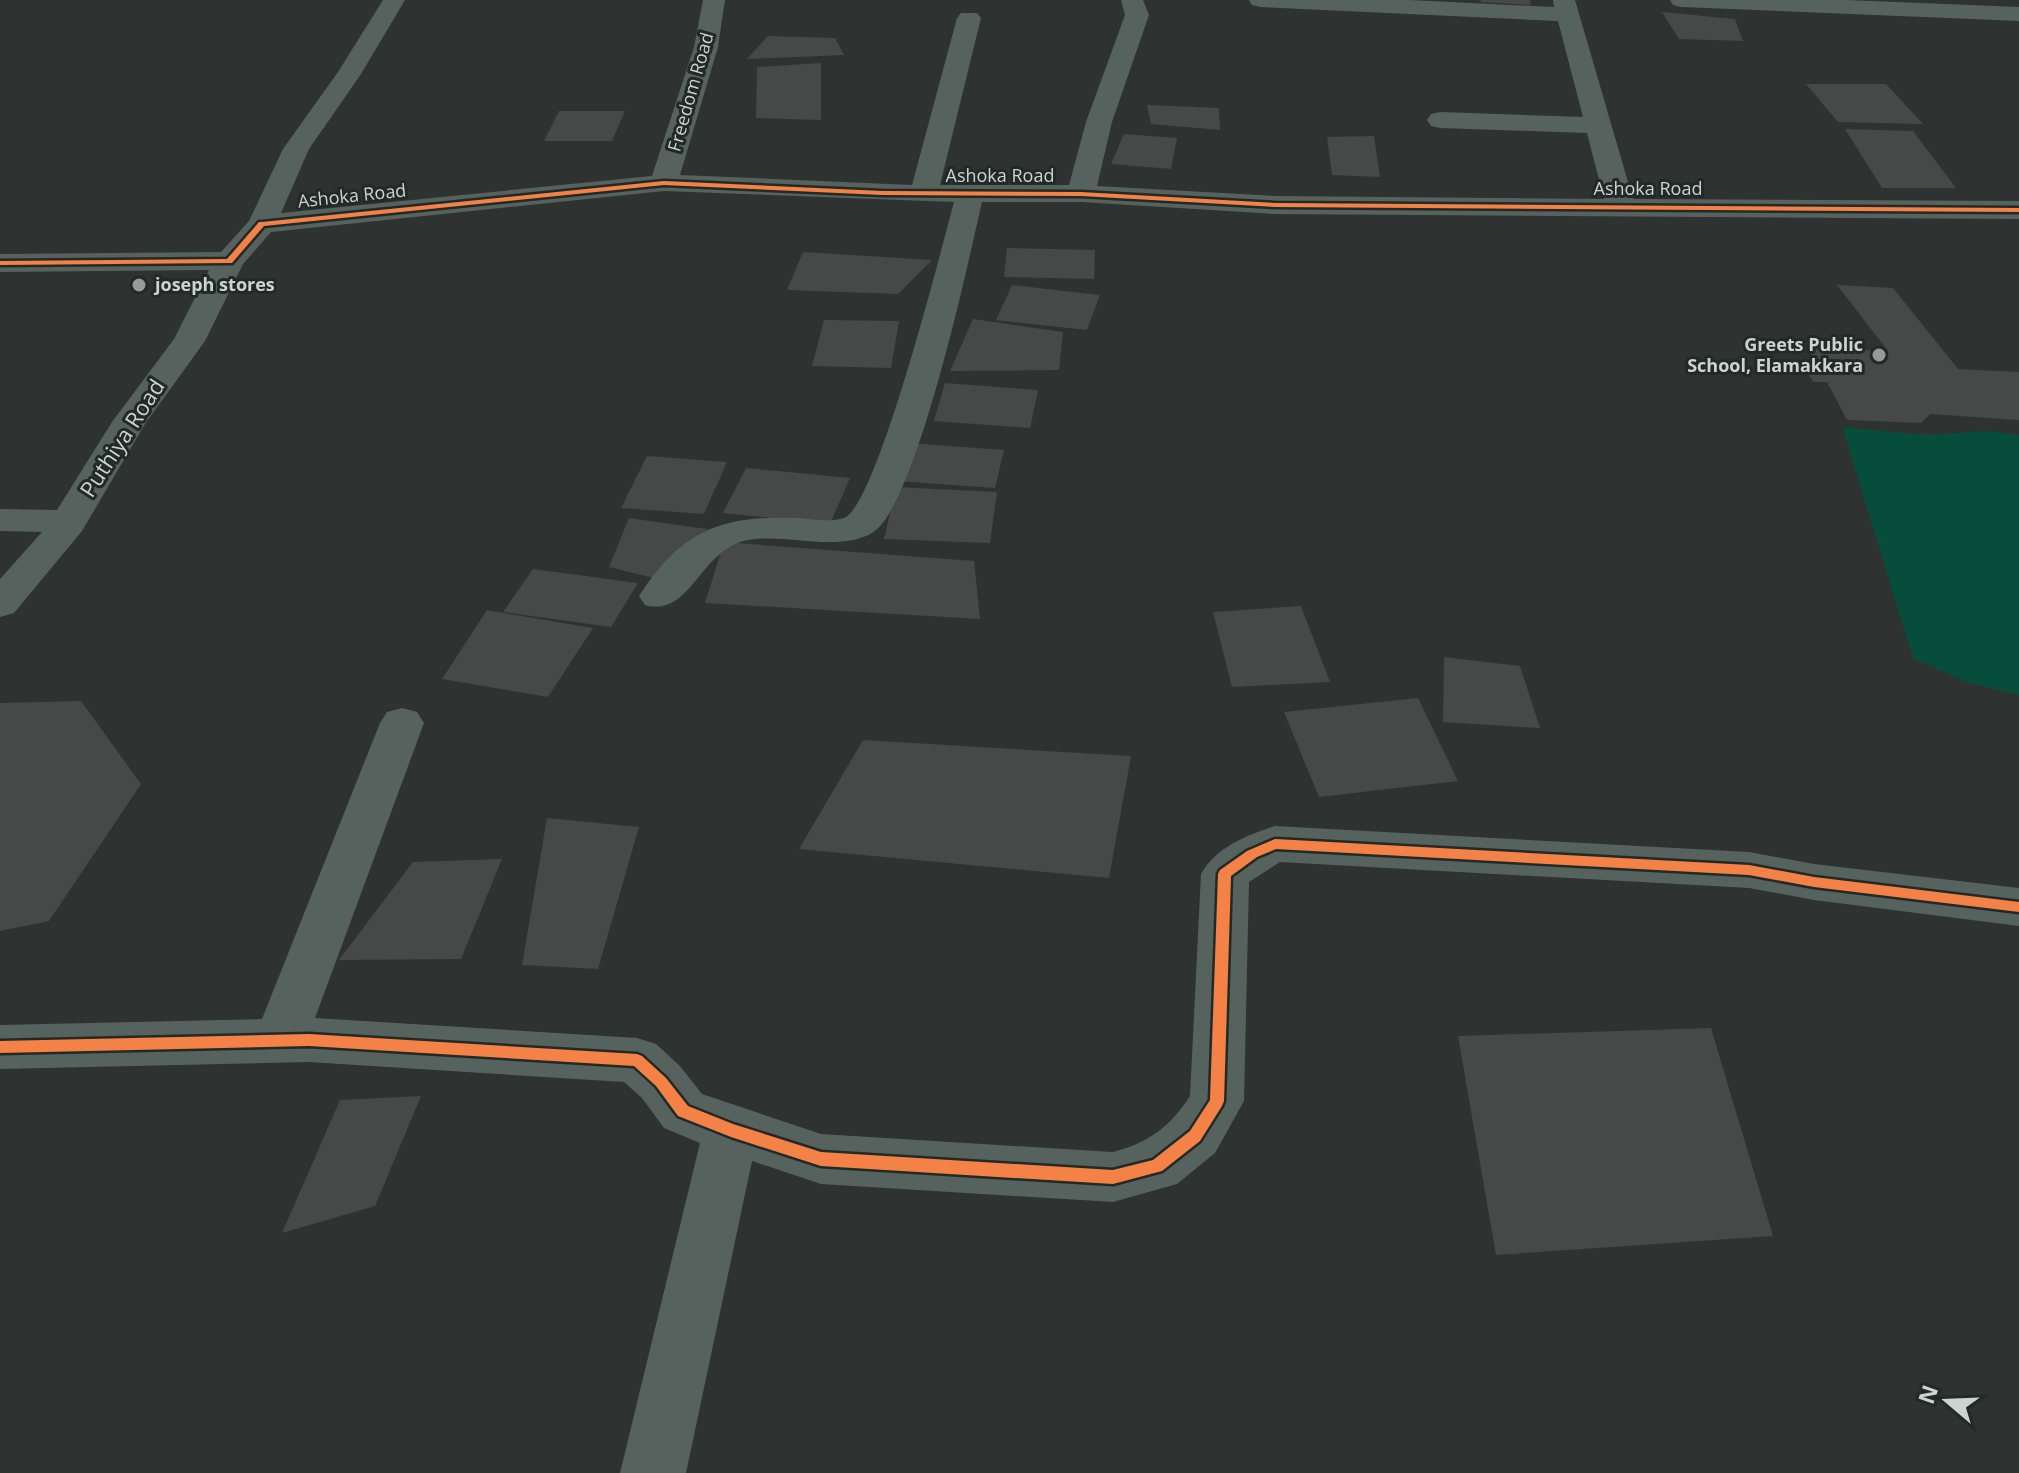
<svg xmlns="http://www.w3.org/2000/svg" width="2019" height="1473" viewBox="0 0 2019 1473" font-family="'Open Sans',sans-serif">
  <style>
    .green { fill: #064e3b }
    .building { fill: #464948 }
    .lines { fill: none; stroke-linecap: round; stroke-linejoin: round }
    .minor { fill: #56625d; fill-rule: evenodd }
    .cycleway-casing { stroke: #222a27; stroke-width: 5 }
    .cycleway { fill: #f48246; fill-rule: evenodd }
    .poi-dot { fill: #959b98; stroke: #222a27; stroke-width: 3 }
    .labels { text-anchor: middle; stroke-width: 6; stroke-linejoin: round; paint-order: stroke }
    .far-street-label { font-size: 18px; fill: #cdd3d0; stroke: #222a27 }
    .far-poi-label { font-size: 18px; font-weight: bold; fill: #cdd3d0; stroke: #222a27; text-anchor: start }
    .street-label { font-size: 22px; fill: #cdd3d0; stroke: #222a27 }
  </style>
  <rect width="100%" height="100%" fill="#2e3230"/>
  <path class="green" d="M1842,427l84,8 62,-4 31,4v260l-53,-13 -53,-24z"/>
  <path class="building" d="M1481,0h49l1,5 -50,-3z
    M1662,12l73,7 8,22 -64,-2z
    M768,36l67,2 9,17 -97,4z
    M821,63v57l-65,-2 1,-51z
    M1806,84h80l37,40 -85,-2z
    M1147,105l72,3 1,22 -69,-6z
    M559,111h66l-13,30h-68z
    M1845,129l68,2 43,57h-74z
    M1124,134l53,4 -6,31 -60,-5z
    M1374,136l6,41 -48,-2 -5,-38z
    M1007,248l88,2 -1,29 -90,-2z
    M803,252l129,8 -34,34 -111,-4z
    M1012,285l88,10 -13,35 -91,-10z
    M1837,285l56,3 65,81 61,3v48l-89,-6 -9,9 -74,-3 -20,-38h-14l-12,-22h14l-7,-12 80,3z
    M973,319l90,13 -4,38 -109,1z
    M824,320l75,1 -8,47 -79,-2z
    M945,383l93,7 -8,38 -96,-7z
    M908,443l96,7 -9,38 -98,-7z
    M647,456l80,6 -23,52 -83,-6z
    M746,468l104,10 -20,46 -107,-11z
    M896,487l101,5 -7,51 -106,-4z
    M629,518l78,11 -49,50 -49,-12z
    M724,542l250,19 6,58 -275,-16z
    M533,569l105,14 -27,44 -108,-15z
    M1301,606l29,76 -98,5 -19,-75z
    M487,610l11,2 95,16 -45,69 -106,-18z
    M1444,657l76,9 20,62 -97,-6z
    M1418,698l40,83 -139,16 -35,-85z
    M81,701l60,83 -92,137 -49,10v-228z
    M863,740l268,16 -22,122 -310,-29z
    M547,818l92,9 -41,142 -76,-4z
    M502,859l-41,100 -122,1 74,-98z
    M1711,1028l62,208 -277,19 -38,-219z
    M421,1096l-46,110 -93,27 58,-133z"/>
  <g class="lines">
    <path class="minor" d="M383,0h22l-44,74 -52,75 -28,64 371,-37 42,-129 9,-47h22l-7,47 -38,128 232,10 45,-167 4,-5h16l4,5 -41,167h129l17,-63 39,-107 -4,-15h22l6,15 -37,107 -15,64 178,10 329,3 -17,-66 -147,-5 -9,-2 -4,-6 4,-6 9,-2 143,5 -25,-96 -298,-14 -8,-2 -3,-5h161l144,7 -1,-7h22l58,199 386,2v18l-744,-5 -194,-12h-99c-13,57 -66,306 -110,331 -36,21 -95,-3 -132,9 -42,15 -51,75 -95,63l-6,-9c43,-66 82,-81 159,-78 12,1 37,5 48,-1 33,-20 95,-267 108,-315l-290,-11 -393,41 -28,32 -38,77 -60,83 -63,107 -68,82 -14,4v-38l42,-47 -42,-1v-22l57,1 55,-88 62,-83 35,-69 -209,2v-18l221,-2 28,-31 34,-72 55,-77z
      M1670,0h177l172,7v14l-338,-14 -8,-2z
      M402,708l15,4 7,11 -109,295 322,20 19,6 24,22 22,28 119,40 292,18c35,-9 57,-25 77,-56l11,-222c15,-27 46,-39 74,-48l474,26 65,12 205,24v38l-205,-26 -65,-12 -469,-26 -31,20 -5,219 -29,52 -38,31 -64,18 -292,-18 -69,-23 -66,312h-66l80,-330 -36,-15 -22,-30 -18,-16 -315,-20 -309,7v-44l262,-6 118,-296 7,-11z"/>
    <defs>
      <path id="cycleway" d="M664,181l218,10 199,1 194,11 744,5v4l-744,-5 -194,-11 -199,-1 -218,-10 -400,41 -32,37h-3l-229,2v-4l227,-2 32,-37h3z
        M1275,839l474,26 65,12 205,25v10l-205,-25 -65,-12 -473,-26 -19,8 -26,19 -7,225 -2,5 -22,35 -38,30 -49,13 -292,-18 -90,-29 -53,-21 -22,-30 -22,-20 -325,-20 -309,7v-12l309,-7 328,20 5,2 24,22 22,28 45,18 88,28 292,18 40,-10 37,-29 20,-31 8,-226 2,-4 27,-19z"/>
    </defs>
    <use href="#cycleway" class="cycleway-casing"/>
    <use href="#cycleway" class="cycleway"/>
  </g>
  <g class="poi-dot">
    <circle cx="139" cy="285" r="8"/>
    <circle cx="1879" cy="355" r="8"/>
  </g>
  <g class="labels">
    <g class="far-street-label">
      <text transform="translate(691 92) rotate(-74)" y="6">Freedom Road</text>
      <text x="1000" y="182">Ashoka Road</text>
      <text x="1648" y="195">Ashoka Road</text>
      <text transform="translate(352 196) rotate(-6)" y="6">Ashoka Road</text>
    </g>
    <g class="far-poi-label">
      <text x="155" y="291">joseph stores</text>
      <text x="1863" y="351" text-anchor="end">Greets Public<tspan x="1863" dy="21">School, Elamakkara</tspan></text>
    </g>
    <g class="street-label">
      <text transform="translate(122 438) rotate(-57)" y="8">Puthiya Road</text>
    </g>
  </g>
  <g transform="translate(1947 1401) rotate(289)" stroke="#222a27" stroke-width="6" paint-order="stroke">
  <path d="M0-6L14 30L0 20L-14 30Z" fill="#cdd3d0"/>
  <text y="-12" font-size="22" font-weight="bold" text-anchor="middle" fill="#cdd3d0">N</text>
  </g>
</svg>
